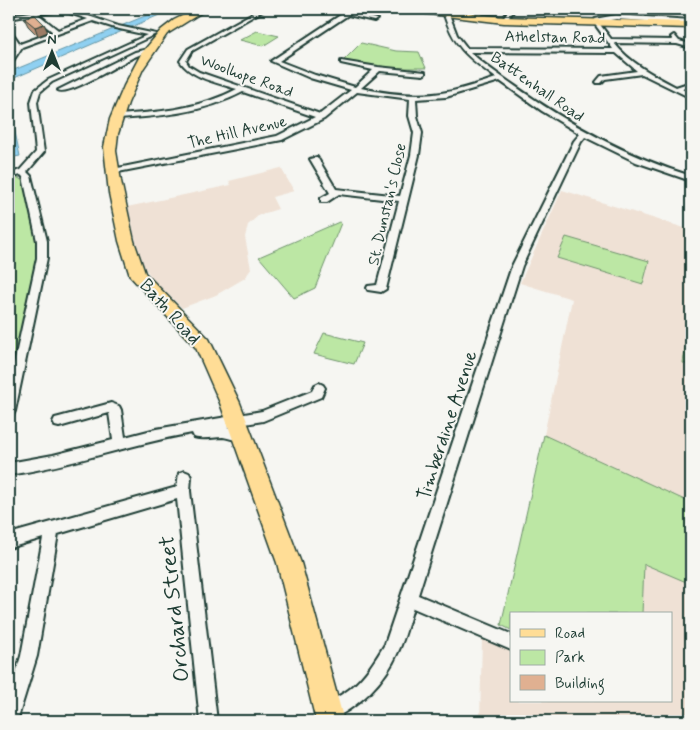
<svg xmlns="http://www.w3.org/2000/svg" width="700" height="730" viewBox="0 0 700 730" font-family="Mynerve,sans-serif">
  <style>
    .built { fill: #efe1d5 }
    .green { fill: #bce7a4; stroke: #6e926c }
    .water { fill: #8fd0f1; stroke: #6295a5 }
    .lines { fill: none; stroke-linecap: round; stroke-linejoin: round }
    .street-casing { stroke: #1f3d34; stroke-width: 4 }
    .primary-casing { stroke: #1f3d34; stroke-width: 3 }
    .street { fill: #f6f6f2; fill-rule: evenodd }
    .primary { fill: #ffdd96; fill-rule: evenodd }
    .wall { fill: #c1977d; stroke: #1f3d34 }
    .shaded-wall { fill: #9d7b66; stroke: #1f3d34 }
    .building { fill: #e0b091; stroke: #1f3d34 }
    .labels { text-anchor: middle; stroke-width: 4; stroke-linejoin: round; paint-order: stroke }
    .far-street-label { font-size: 16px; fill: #1f3d34; stroke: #f6f6f2 }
    .street-label { font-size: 19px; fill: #1f3d34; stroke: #f6f6f2 }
    .near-street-label { font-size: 22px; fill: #1f3d34; stroke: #f6f6f2 }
  </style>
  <rect width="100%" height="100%" fill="#f6f6f2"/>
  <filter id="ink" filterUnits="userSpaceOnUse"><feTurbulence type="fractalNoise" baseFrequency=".02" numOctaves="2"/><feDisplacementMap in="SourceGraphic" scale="10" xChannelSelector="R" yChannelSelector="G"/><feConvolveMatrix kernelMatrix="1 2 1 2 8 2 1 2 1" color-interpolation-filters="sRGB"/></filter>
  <g filter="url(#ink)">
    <path class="built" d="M281,168l13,23 -22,6 6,12 -19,6 -11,10 -3,12 6,32 -6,9 -29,17 -34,13 -29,-28 -12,-18 -14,-55 104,-22 -2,-4z
      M562,190l129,40v273l-147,-68 28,-136 -52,-16z
      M644,564l47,20v137h-211l2,-83 29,14v49h160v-87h-29z"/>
    <path class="green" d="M257,31l22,5 -16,10 -23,-6z
      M361,43l35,8 23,1 7,16h-41l-41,-8z
      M18,178l6,3 13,61 -1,17 -27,129v-209z
      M339,222l2,1 -26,65 -21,10 -35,-41z
      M566,237l83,24 -6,23 -86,-26z
      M689,323l2,1v42l-8,-3z
      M324,333l39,10 -9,21 -40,-10z
      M544,435l147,68v81l-47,-20 -2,50h-131v16l-10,-5z"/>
    <path class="water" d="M162,9h11l-161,70 1,20 -4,1v-28z
      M9,113h2l9,43 -11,2z"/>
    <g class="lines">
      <defs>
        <path id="street" d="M54,9h14l50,17 38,8 -104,48 -12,10 -3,10 7,50 -17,20 4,4 16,65v17l-32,153 -2,4 -4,1v-29l28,-129v-17l-14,-64 -2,-2 -12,3v-4l11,-4 16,-18 -5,-50 4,-12 13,-10 99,-45 -32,-7 -22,-7 -71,26 -11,17 -2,1v-6l7,-9 -7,2v-4l6,-2 -6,-10v-6l2,1 9,13 33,-12 -21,-17 -23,4v-4zM63,11l25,8 -30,11 -20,-16z
          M260,9h6l-74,42 -6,10 3,5 10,6 121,42 31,-24 -41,-12 -39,-17 71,-47 -22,-5 26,2 4,-2h5l-4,4 26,6 -3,2 -26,-6 -69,46 36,14 40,12 18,-17 -32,-7v-2l37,6 47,5v2l-2,1 -43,-4 -19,17c28,6 58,10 86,4 17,-3 33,-9 49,-14 -31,-23 -42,-31 -54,-69h5l10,26 10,13 146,1 -19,-26 2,-2 -1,-2 21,-4 75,5v4l-75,-5 -18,3 13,17 62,1 -2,-3 3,-2 5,6 12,3v4l-14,-4 -63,-1c16,20 39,32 62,44l15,-5v4l-9,3 9,5v4l-49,-24 -37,5 -4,4h-4l-1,-1 5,-6 36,-5 -21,-18 -146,-1c13,12 28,22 42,32 56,40 114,72 179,92v5l-55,-19 -51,-25 -4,5 -59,124 -104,329 93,39v16l-98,-42c-5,15 -8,30 -15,44 -13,30 -40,56 -70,69l-6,-3 -3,-6c6,-12 22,-15 32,-24 14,-11 25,-29 34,-44l127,-378 62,-125 6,-7 -38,-23 -42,-30 -54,16 -30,2 1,17 5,17 -3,22 -33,134 -5,3 -13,-2 -1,-2 1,-2 9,-1 22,-84 -60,-7 -12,8h-6v-4l9,-5 -20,-34 7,-2 19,32 64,7 11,-41 3,-22 -5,-17 1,-17 -53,-7 -33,27 -42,21 -169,33 -4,-2 4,-2 164,-33 38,-19 -72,-25c-40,21 -81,24 -125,27l-4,-2 4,-2c42,-3 81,-6 119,-26 -19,-6 -46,-11 -57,-28l8,-12z
          M480,9h5l-6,10h-4z
          M509,9h6l-9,12h-4z
          M148,49l3,2 -1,1c-4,1 -8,1 -11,3 -15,5 -70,42 -81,35l77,-38z
          M319,383l4,2 2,3 -4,9 -58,24 -36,6 20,5 2,4 -2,4c-8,3 -16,-2 -24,-3 -10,0 -20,3 -29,0l-2,-4c-62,11 -121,33 -183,42v-12l44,-8 60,-15 -4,-27 -50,14 -4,-1 -2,-4 2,-4 4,-1 52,-14 8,3 2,4 4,27 31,-8 106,-18 50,-20 3,-6z
          M184,471l5,2 2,4 -1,14 27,230h-17l-23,-222 -119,35 -21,122 -20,65h-8v-26l12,-39 22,-118 -34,10v-14l168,-47 2,-14z"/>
        <path id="primary" d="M196,9h11l-40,25 -24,35 -15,34 -10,31 -2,17 5,30 13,60 11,32 64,66 31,64 61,160 43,158h-28l-39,-158 -57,-160 -24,-55 -66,-72 -11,-35 -10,-48 -5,-46 6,-28 14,-33 17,-32 20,-24 13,-10z
          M408,9h24l72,8 187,5v6l-187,-5 -92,-11z"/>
      </defs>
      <use href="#street" class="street-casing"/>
      <use href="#primary" class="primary-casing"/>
      <use href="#street" class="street"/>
      <use href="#primary" class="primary"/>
    </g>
    <path class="wall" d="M24,18l20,6 4,8 -10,4 -10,-10z"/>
    <path class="shaded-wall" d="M128,9h9l-8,2z
      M44,24l4,8 -10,4 -3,-9z
      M9,48l2,5 -2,4z"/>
    <path class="building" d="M35,15l9,9 -9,3 -11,-9z"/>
  </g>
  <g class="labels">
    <g class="far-street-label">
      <text transform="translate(555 36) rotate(1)" y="6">Athelstan Road</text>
      <text transform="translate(247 75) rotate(20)" y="6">Woolhope Road</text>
      <text transform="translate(538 86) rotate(35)" y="6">Battenhall Road</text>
      <text transform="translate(237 131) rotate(-13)" y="6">The Hill Avenue</text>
      <text transform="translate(386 204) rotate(-77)" y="6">St. Dunstan's Close</text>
    </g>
    <g class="street-label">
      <text transform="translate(171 311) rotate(48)" y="7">Bath Road</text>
      <text transform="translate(446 425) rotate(-72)" y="7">Timberdine Avenue</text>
    </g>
    <g class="near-street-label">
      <text transform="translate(173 609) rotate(-96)" y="8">Orchard Street</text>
    </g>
  </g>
  <rect width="700" height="730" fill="none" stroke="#f6f6f2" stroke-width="30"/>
  <rect x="15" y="15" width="670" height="700" fill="none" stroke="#1f3d34" stroke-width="2" filter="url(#ink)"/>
  <rect x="510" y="612" width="162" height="90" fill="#f6f6f2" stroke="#a0aca6"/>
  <rect x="520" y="629" width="25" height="8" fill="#ffdd96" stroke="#a0aca6"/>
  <text x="555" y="638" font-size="15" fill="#1f3d34">Road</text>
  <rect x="520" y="650" width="25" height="15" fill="#bce7a4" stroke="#a0aca6"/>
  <text x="555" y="662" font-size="15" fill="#1f3d34">Park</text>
  <rect x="520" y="675" width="25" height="15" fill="#e0b091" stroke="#a0aca6"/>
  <text x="555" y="688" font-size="15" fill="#1f3d34">Building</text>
  <g transform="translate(52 52)" stroke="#f6f6f2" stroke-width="4" paint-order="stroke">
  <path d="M0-4L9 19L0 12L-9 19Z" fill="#1f3d34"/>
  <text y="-8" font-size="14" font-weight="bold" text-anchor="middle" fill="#1f3d34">N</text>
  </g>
</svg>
